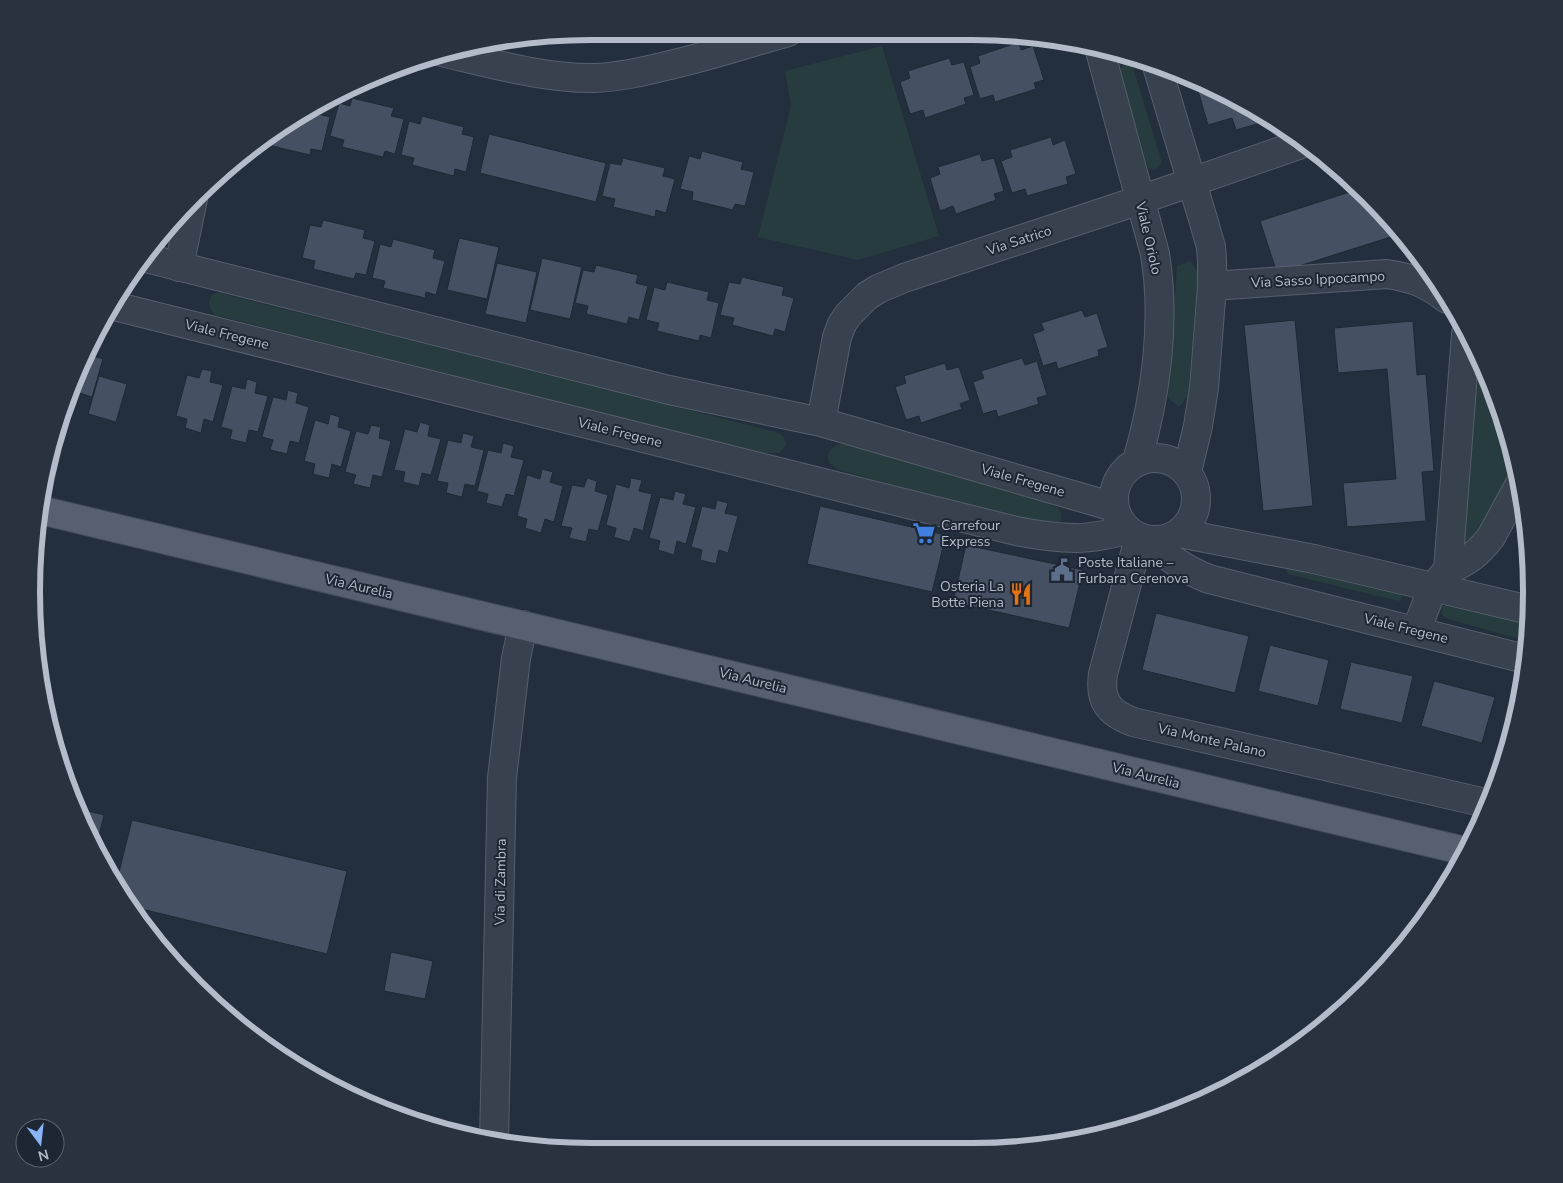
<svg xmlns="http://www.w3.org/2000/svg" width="1563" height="1183" viewBox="0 0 1563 1183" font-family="'Nunito Sans',sans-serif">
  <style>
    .green { fill: #263c3f }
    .building { fill: #455162; stroke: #1f2835 }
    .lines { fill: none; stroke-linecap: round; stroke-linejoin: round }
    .minor-casing { stroke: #565f6c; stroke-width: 30 }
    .major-casing { stroke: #414a57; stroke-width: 30 }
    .minor { stroke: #38414e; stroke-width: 28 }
    .major { stroke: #56606e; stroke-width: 28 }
    .labels { text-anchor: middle; stroke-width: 4; stroke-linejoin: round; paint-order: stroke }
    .street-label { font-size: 14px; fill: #b4bcc9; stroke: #1d2633 }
    .poi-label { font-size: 14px; fill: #b4bcc9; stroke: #1d2633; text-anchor: start }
    .rim { fill: none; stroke: #b4bcc9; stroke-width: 6 }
  </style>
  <rect width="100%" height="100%" fill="#242f3e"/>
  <path class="green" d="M882,46l57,190 -81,24 -100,-23 33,-131 -6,-35z
    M1124,62l9,5 29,96 -6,6 -8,-1 -28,-97z
    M1190,261l8,10 -10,125 -9,11 -11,-9 9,-132z
    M219,293l557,139c7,3 9,5 10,13l-6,8h-15l-84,-20 -466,-118c-7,-7 -8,-13 -2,-21z
    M1481,361l8,16 26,85 -40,85 -19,-5z
    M838,444l9,1 197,57c11,4 25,9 13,23l-28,-3 -190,-52 -10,-7c-3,-9 1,-14 9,-19z
    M1289,566l107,26 5,2 1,5 -4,2 -110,-27 -3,-5z
    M1450,603l78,22 -1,16 -79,-22c-5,-3 -8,-6 -6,-12z"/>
  <path class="building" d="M1019,42l2,8 12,-4 11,34 -10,3 2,6 -41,13 -2,-7 -13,4 -10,-32 10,-4 -2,-7z
    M949,58l3,7 12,-3 10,33 -10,3 2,6 -41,14 -2,-8 -13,4 -10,-32 10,-4 -2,-7z
    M1195,80l24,9 42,24 3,9 -28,8 -4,-12 -24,7z
    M352,98l42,10 -3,8 13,3 -9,35 -10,-3 -2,6 -41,-10 2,-7 -14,-4 9,-33 11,3z
    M315,105l5,1 -2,8 12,3 -8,34 -11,-2 -1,6 -42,-10 2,-8h-1z
    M422,116l42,11 -2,7 12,3 -8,35 -11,-3 -1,7 -42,-11 2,-7 -13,-3 8,-34 11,3z
    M489,134l117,29 -10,39 -116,-29z
    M1051,137l2,8 12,-5 11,34 -10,3 2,7 -41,12 -2,-7 -13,4 -11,-32 11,-4 -2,-7z
    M702,151l41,11 -2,7 13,3 -9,34 -10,-2 -2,6 -41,-10 1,-8 -13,-3 9,-33 11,3z
    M980,154l2,7 12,-3 10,33 -10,3 2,6 -40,14 -3,-8 -13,5 -10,-33 10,-4 -2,-7z
    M623,158l42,10 -2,8 12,3 -9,34 -10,-3 -1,7 -42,-10 2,-8 -13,-3 8,-33 11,2z
    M1359,189l8,6 33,39 -123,39 -17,-52z
    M323,220l42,10 -2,8 12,3 -9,34 -10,-2 -2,6 -41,-10 2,-8 -13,-3 8,-33 11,2z
    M459,238l40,9 -12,52 -40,-9z
    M393,239l42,11 -2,8 12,3 -9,34 -10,-3 -1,6 -42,-10 2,-7 -13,-3 8,-34 11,3z
    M542,258l40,9 -12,52 -40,-9z
    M497,263l40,9 -11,51 -41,-9z
    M596,265l42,10 -2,8 12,3 -9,34 -10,-3 -2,7 -41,-10 2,-8 -13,-3 8,-33 11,2z
    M742,277l42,10 -2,8 12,3 -9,34 -10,-3 -2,7 -41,-11 2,-7 -14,-3 9,-33 11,2z
    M667,282l42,10 -2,8 12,3 -8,35 -11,-3 -1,6 -42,-10 2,-8 -13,-3 8,-33 11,3z
    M1082,310l3,7 12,-4 11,34 -10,3 1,6 -41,13 -2,-7 -13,4 -10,-32 11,-4 -3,-7z
    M1295,320l18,186 -50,5 -19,-186z
    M1413,321l4,54 9,-1 8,97 -12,1 4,49 -79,6 -4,-44 53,-4 -9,-110 -49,4 -4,-45z
    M86,354l17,5 -11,38 -19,-6z
    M1022,358l3,7 12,-4 10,34 -10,3 2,6 -41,13 -2,-7 -13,4 -10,-32 11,-4 -3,-7z
    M945,363l2,7 12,-3 11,33 -10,4 2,5 -41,14 -2,-7 -13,4 -11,-33 11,-4 -2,-7z
    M202,369l10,2 -2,11 13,3 -10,37 -9,-3 -3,14 -16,-5 2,-9 -11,-3 11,-41 12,3z
    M99,376l28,8 -11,38 -28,-8z
    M247,379l10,3 -2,11 13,3 -10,36 -9,-2 -3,13 -16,-4 2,-9 -11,-3 11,-41 13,3z
    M288,390l10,3 -2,10 13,4 -10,36 -9,-2 -3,13 -17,-4 3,-10 -11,-3 11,-40 13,3z
    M330,414l10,3 -2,10 13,4 -10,36 -9,-3 -3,14 -16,-4 2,-10 -11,-3 11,-41 13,4z
    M420,422l10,3 -2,11 13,3 -10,36 -9,-2 -3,13 -16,-4 2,-10 -11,-2 11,-41 12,3z
    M371,425l10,2 -2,11 12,3 -9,36 -9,-2 -3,13 -17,-4 3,-9 -11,-3 11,-41 12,3z
    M463,433l11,3 -3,11 13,3 -9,36 -10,-2 -3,13 -16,-4 2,-10 -11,-2 11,-41 13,3z
    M503,443l11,3 -3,11 13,3 -10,36 -8,-2 -4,13 -16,-4 2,-9 -11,-3 11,-41 13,3z
    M542,469l11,3 -3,10 13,4 -9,36 -9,-3 -4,14 -16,-5 2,-9 -10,-3 10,-41 13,4z
    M587,478l10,3 -2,10 13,4 -10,36 -9,-2 -3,13 -17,-4 3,-10 -11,-2 11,-41 12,2z
    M631,478l11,2 -3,11 13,3 -9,37 -9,-3 -4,14 -16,-5 2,-9 -10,-3 10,-41 13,4z
    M675,491l11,3 -3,10 13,3 -10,37 -9,-3 -3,14 -16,-5 2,-9 -11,-3 11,-41 13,3z
    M717,500l11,3 -3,10 13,3 -10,37 -9,-3 -3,14 -16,-4 2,-10 -11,-3 11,-41 13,3z
    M820,506l126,29 -14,57 -125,-28z
    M966,545l117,25 -14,58 -116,-26z
    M1156,613l93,23 -14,57 -93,-23z
    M1270,645l59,15 -11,46 -60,-15z
    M1351,662l62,14 -11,47 -62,-14z
    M1434,681l61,16 -13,46 -61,-17z
    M1518,700l3,1 -14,46 -2,-1z
    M80,809l24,6 -7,29z
    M132,820l215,51 -20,83 -198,-48 -15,-27 3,1z
    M391,952l42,9 -8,38 -41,-8z"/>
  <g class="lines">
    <defs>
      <path id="minor" d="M1099,47l56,207c11,67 1,142 -18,207
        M442,52c47,11 104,27 153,26 26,-1 51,-7 75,-13 40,-9 79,-22 118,-33
        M1157,66l46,153 8,28 1,13v26l-8,102 -6,38 -11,46
        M146,258l523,132 152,32 293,85
        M179,267l14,-68
        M1212,286l175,-12c26,4 39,9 60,25
        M114,306l902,225c20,4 40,7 60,7 17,0 34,-4 51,-8
        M821,422l16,-85 5,-13 6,-9 19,-19 11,-7 26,-11 236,-78 164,-57
        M1114 499a41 41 0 1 1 82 0a41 41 0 1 1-82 0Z
        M1179,533l135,26 216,51
        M1139,538l-36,136c-4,27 6,39 30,48l357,82
        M1152,541c16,18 34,29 57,38l316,80
        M1448,570c19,-8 31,-17 43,-33l30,-55
        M1416,631l17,-44 15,-17 18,-236
        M494,1141l8,-363 14,-120 7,-33"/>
      <path id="major" d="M40,510l1425,341"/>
    </defs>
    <use href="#minor" class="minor-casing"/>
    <use href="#major" class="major-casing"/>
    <use href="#minor" class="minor"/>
    <use href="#major" class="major"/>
  </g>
  <defs>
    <symbol id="supermarket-bare" viewBox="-9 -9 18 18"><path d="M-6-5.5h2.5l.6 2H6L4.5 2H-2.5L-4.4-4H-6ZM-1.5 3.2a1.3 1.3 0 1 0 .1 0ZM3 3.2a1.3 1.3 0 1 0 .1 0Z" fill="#3f7fe0" stroke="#1d2633" stroke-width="2.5" paint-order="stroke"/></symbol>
    <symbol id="civic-bare" viewBox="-9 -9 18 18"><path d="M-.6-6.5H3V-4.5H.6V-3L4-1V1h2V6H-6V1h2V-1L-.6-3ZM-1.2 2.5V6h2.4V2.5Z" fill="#5c6f8a" stroke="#1d2633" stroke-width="2.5" paint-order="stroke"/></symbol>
    <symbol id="restaurant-bare" viewBox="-9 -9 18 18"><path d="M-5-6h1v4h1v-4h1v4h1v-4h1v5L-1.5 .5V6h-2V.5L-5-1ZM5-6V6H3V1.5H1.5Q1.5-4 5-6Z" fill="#e8710a" stroke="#1d2633" stroke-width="2.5" paint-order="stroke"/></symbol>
  </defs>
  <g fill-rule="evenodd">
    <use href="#supermarket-bare" x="908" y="517" width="32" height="32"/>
    <use href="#civic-bare" x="1046" y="554" width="32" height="32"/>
    <use href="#restaurant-bare" x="1005" y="578" width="32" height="32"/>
  </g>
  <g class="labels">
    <g class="street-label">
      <text transform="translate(1149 238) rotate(77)" y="5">Viale Oriolo</text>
      <text transform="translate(1019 240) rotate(-18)" y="5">Via Satrico</text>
      <text transform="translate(1318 279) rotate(-3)" y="5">Via Sasso Ippocampo</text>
      <text transform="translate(227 334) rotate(14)" y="5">Viale Fregene</text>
      <text transform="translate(620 432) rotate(14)" y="5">Viale Fregene</text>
      <text transform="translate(1023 480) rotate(16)" y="5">Viale Fregene</text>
      <text transform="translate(359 586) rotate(13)" y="5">Via Aurelia</text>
      <text transform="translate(1406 628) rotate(14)" y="5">Viale Fregene</text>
      <text transform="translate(753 680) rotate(14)" y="5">Via Aurelia</text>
      <text transform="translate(1212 740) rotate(13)" y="5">Via Monte Palano</text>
      <text transform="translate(1146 775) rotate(14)" y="5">Via Aurelia</text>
      <text transform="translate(500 882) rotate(-89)" y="5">Via di Zambra</text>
    </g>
    <g class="poi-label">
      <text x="941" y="530">Carrefour<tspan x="941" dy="16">Express</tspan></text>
      <text x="1078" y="567">Poste Italiane –<tspan x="1078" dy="16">Furbara Cerenova</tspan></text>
      <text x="1004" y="591" text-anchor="end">Osteria La<tspan x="1004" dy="16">Botte Piena</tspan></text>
    </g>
  </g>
  <path d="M0 0H1563V1183H0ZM591 40H972A551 551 0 0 1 1523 591V592A551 551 0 0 1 972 1143H591A551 551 0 0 1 40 592V591A551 551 0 0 1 591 40Z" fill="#29323f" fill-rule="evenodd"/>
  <path class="rim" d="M591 40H972A551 551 0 0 1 1523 591V592A551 551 0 0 1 972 1143H591A551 551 0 0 1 40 592V591A551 551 0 0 1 591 40Z"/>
  <g transform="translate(40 1143) rotate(165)"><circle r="24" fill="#1d2633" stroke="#59626f"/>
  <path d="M0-4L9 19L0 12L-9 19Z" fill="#8ab4f8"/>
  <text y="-8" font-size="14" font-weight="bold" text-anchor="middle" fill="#b4bcc9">N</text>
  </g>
</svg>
